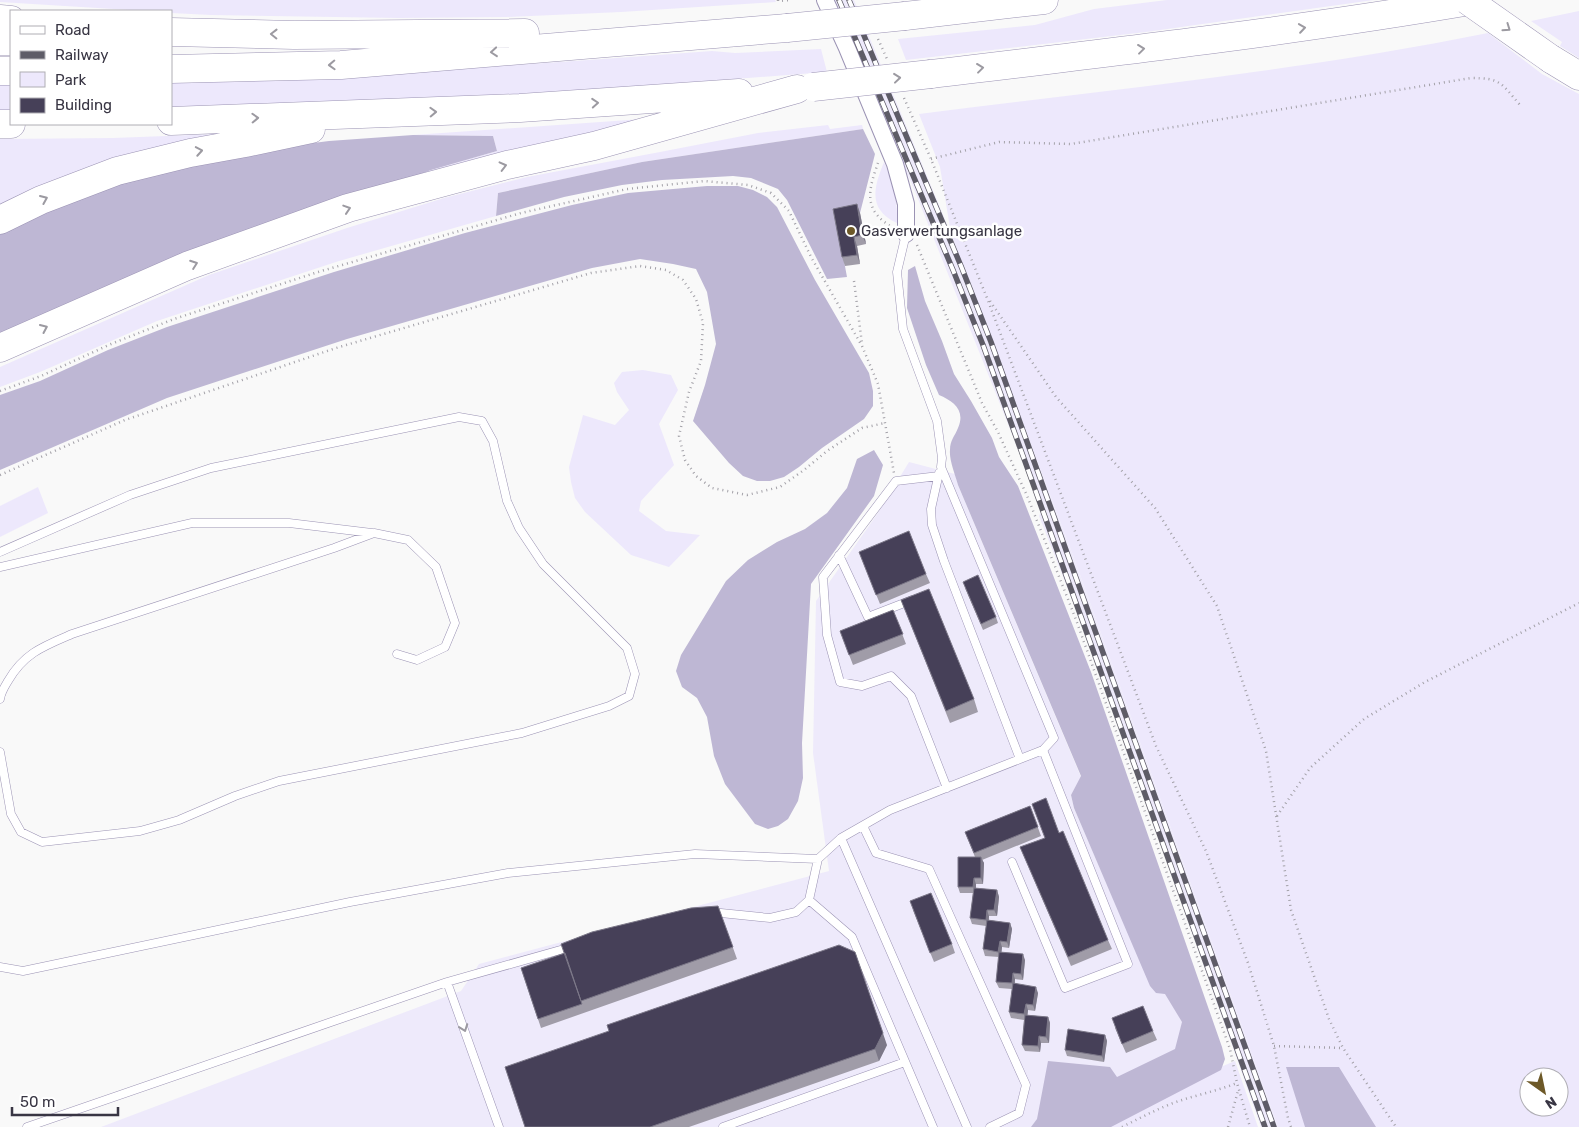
<svg xmlns="http://www.w3.org/2000/svg" width="1579" height="1127" viewBox="0 0 1579 1127" font-family="Rubik,sans-serif">
  <style>
    .built { fill: #eeeafb }
    .green { fill: #ede8fc; fill-rule: evenodd }
    .forest { fill: #beb7d4 }
    .lines { fill: none; stroke-linecap: round; stroke-linejoin: round }
    .lane-casing { stroke: #9b93b4; stroke-width: 9 }
    .street-casing { stroke: #9b93b4; stroke-width: 18 }
    .highway-casing { stroke: #9b93b4; stroke-width: 29 }
    .path { stroke: #a3a1a8; stroke-width: 2.5; stroke-dasharray: 1 4; stroke-linecap: butt }
    .lane { stroke: #fff; stroke-width: 8 }
    .street { stroke: #fff; stroke-width: 16 }
    .highway { stroke: #fff; stroke-width: 28 }
    .rail-casing { stroke: #5e5c67; stroke-width: 5.5 }
    .rail { stroke: #fff; stroke-width: 4; stroke-dasharray: 11; stroke-linecap: butt }
    .highway-bridge-casing { stroke: #9b93b4; stroke-width: 29; stroke-linecap: butt }
    .highway-bridge { stroke: #fff; stroke-width: 28 }
    .wall { fill: #a09ca8 }
    .shaded-wall { fill: #7c7888 }
    .building { fill: #464058; stroke: #7c7888 }
    .oneway { stroke: #9c9aa1 }
    .poi-dot { fill: #6d5928; stroke: #fff; stroke-width: 2 }
    .labels { text-anchor: middle; stroke-width: 5; stroke-linejoin: round; paint-order: stroke }
    .poi-label { font-size: 15px; fill: #383543; stroke: #fff; text-anchor: start }
  </style>
  <rect width="100%" height="100%" fill="#f9f9f9"/>
  <path class="built" d="M833,0h21l97,234 123,324 204,569h-17l-125,-353 -61,-167 -36,-91 3,-7 -126,-315z
    M909,462l46,12 3,11 123,292 -10,18 3,13 47,109 90,154 -106,56h-1004l360,-136 18,-27 350,-93 -16,-118 3,-152 62,-88z"/>
  <path class="green" d="M0,0h775l1,2 -155,10 -115,5 -107,1 -188,-3 -40,-2v-2h-25l-146,-9z
    M1167,0h207l-228,32 -240,28 -8,-21 137,-14 59,-16z
    M1579,11v47l-19,-12 2,-4 -31,-21z
    M1488,33l54,41 37,20v1033h-301l-204,-569 -123,-324 -11,-67 -21,-53c190,-24 381,-43 569,-81zM1529,1077h30v30h-30z
    M821,49l6,23 -345,26 -311,12v-30c181,-2 361,-16 541,-29l23,2z
    M0,81h11v31l-11,1z
    M657,118l-15,6 -42,6 1,8 -259,65 89,-33 66,-19 -4,-15 -80,-1z
    M828,125l2,4 32,-4 1,4 -221,33 -144,31 -2,23 -157,45 -182,60 -117,51 -40,15v-20l209,-92 138,-47 97,-30 83,-21 133,-25 98,-19z
    M245,133l-245,82v-76l113,-1z
    M884,162c9,21 14,38 13,61 -30,-14 -23,-36 -13,-61z
    M643,370l28,5 7,15 -19,34 15,41 -33,36 -2,10 27,20 34,4 -31,32 -38,-12 -46,-43 -10,-14 -4,-16 -2,-15 14,-52 32,10 14,-15 -12,-18 -3,-9 8,-11z
    M38,487l10,26 -48,24v-31z
    M1235,1061l23,66h-151l104,-56z"/>
  <path class="forest" d="M863,129l12,25 -15,59 -24,5 11,59 -20,2 -40,-79 -9,-11 -27,-11 -18,-2 -71,4 -40,5 -58,12 -68,19 2,-23 144,-31z
    M413,135l80,1 4,15 -66,19 -431,169v-107l17,-9 106,-42 136,-31 70,-9z
    M707,186h31l15,4 14,7 10,10 38,73 54,93 4,18v15l-9,13 -42,29 -23,19 -15,10 -14,4h-13l-14,-5 -14,-13 -36,-42 12,-36 11,-41 -9,-52 -11,-23 -23,-5 -33,-5 -48,9 -245,71 -180,59 -167,72v-75l40,-14 68,-31 59,-23 167,-55 131,-39 107,-28 56,-12z
    M915,266l10,35 17,40 12,33 17,27 21,37 7,19 19,29 73,186 131,375 3,12 -4,11 -110,57h-80l6,-8 11,-58 62,6 7,10 58,-28 7,-27 -17,-28 -9,-1 -6,-7 -76,-178 -3,-13 10,-19 -123,-291c-3,-11 -9,-25 -8,-35 0,-10 5,-14 8,-22 8,-18 -5,-27 -19,-33l-13,-30 -19,-57 1,-38z
    M874,450l9,15 -9,31 -63,88 -9,159 1,35 -5,23 -10,18 -10,7 -10,3 -13,-5 -30,-40 -11,-28 -7,-39 -10,-19 -15,-11 -6,-16 5,-16 45,-74 22,-21 29,-18 28,-13 22,-16 20,-25 10,-29z
    M1286,1067h53l37,60h-71z"/>
  <g class="lines">
    <defs>
      <path id="lane" d="M939,473l-8,36 1,16 12,36 76,198
        M939,476l-43,5 -73,96 4,58 13,47 22,4 29,-10 20,20 36,92
        M0,552l130,-57 81,-27 248,-51 23,4 11,20 14,60 12,27 24,36 84,84 8,26 -6,22 -20,10 -87,27 -243,48 -44,15 -56,24 -39,11 -98,11 -21,-10 -10,-18 -11,-62
        M839,555l29,62 44,-17
        M0,567l192,-44h97l83,10
        M0,699c1,-7 5,-13 8,-18 16,-28 36,-35 64,-47l262,-86 40,-15 34,7 28,27 19,56 -10,24 -28,13 -20,-6
        M863,826l13,27 53,16 97,216 -7,28 -29,14
        M841,838l126,289
        M1012,862l53,126 63,-24 -85,-214
        M809,900l43,37 81,190
        M711,912l59,6 26,-6 13,-12 9,-41 23,-21 49,-28 153,-60 11,-12 -113,-271 1,-9 -5,-37 -34,-92 -6,-57 9,-38
        M0,967l23,4 327,-69 158,-29 187,-19 123,5
        M447,982l52,145
        M27,1127l420,-145 124,-35
        M723,1127l182,-65"/>
      <path id="street" d="M825,0l22,48 48,116 11,40v30"/>
      <path id="highway" d="M905,16l139,-16
        M0,19l11,1
        M171,32l123,3 231,-2
        M0,41h11
        M1551,59l28,17
        M171,69l170,-4 446,-37
        M0,71h11
        M931,74c183,-22 364,-43 545,-74
        M171,121l349,-13 219,-15
        M0,124h11
        M0,220l41,-20 76,-29 73,-18 55,-10 66,-14
        M0,348l187,-82 161,-58 159,-43 87,-19 203,-57"/>
    </defs>
    <use href="#lane" class="lane-casing"/>
    <use href="#street" class="street-casing"/>
    <use href="#highway" class="highway-casing"/>
    <path class="path" d="M778,0v1l12,-1
      M878,39l9,20
      M904,98l27,61 56,139 169,448 50,105 42,112 26,83 14,72 3,9
      M931,159l68,-17 72,2 400,-66c30,0 30,5 49,27
      M878,163c-6,17 -14,38 0,53 3,4 8,7 12,10
      M917,245l65,158 16,29 30,66 47,119 155,432 7,34 13,44
      M854,281l8,63
      M990,301l66,96 99,111 62,98 49,145 25,159 38,109 14,29 53,79
      M0,391l41,-15 70,-32 63,-25 144,-47 203,-59 106,-24 77,-8 44,4 23,8 18,18 22,46 51,89 16,38 16,89
      M0,475l125,-55 211,-72 255,-75 49,-7 26,4 17,10 13,19 7,24 -2,38 -12,31 -10,44 6,24 11,16 16,12 35,7 33,-8 24,-17 23,-19 35,-23 23,-5
      M1277,816l33,-48 54,-49 61,-37 154,-79
      M1274,1046l69,2
      M1122,1127c18,-9 35,-18 54,-25 20,-7 41,-11 61,-19
      M1228,1127l10,-36"/>
    <use href="#lane" class="lane"/>
    <use href="#street" class="street"/>
    <use href="#highway" class="highway"/>
    <defs>
      <path id="rail" d="M839,0l114,270 30,75 282,782
        M849,0l112,266 30,76 283,785"/>
    </defs>
    <use href="#rail" class="rail-casing"/>
    <use href="#rail" class="rail"/>
    <defs>
      <path id="highway-bridge" d="M1467,0l84,59
        M787,28l118,-12
        M813,87l118,-13"/>
    </defs>
    <use href="#highway-bridge" class="highway-bridge-casing"/>
    <use href="#highway-bridge" class="highway-bridge"/>
  </g>
  <path class="wall" d="M860,213l6,31 -9,2 3,18 -15,2 -3,-9z
    M859,552l67,22 4,9 -50,21z
    M965,588l31,29 2,6 -15,7z
    M901,600l73,99 4,13 -28,11z
    M893,610l13,34 -53,21 -13,-34z
    M1030,806l11,30 -59,24 2,3 -1,21h-7v4l21,2 2,7 -2,19h-8v4l21,3 2,6 -3,19 -7,-1 -1,5 24,8 -2,20 -8,-1v4l23,10 -3,18 -7,-1 -1,5 21,2 2,6 -1,20h-8l-1,9 -15,-1 -3,-6 2,-25 -13,-2 -2,-6 3,-23 -13,-1 -3,-6 3,-25 -14,-1 -2,-7 3,-23 -14,-2 -2,-6 3,-25h-13l-2,-6 17,-30 -10,-25z
    M1059,833l49,107 4,9 -41,17 -51,-119z
    M718,906l19,53 -196,69 -20,-60z
    M913,910l39,34 3,9 -21,9z
    M1115,1028l38,3 4,9 -31,13z
    M1105,1035l2,6 -3,21 -37,-6 -2,-6z
    M887,1045l-8,16 -190,66h-164z"/>
  <path class="shaded-wall" d="M857,204l3,9 6,31 -4,-9z
    M854,237l3,9 3,18 -3,-9z
    M981,857l3,6 -1,21 -2,-6z
    M974,878l2,6v9l-3,-6z
    M997,890l2,7 -2,19 -3,-6z
    M987,910l2,6 -1,10 -2,-6z
    M1010,923l2,6 -3,19 -2,-6z
    M1000,941l2,6 -1,11 -3,-6z
    M855,952l32,93 -8,16 -4,-12z
    M1023,954l2,6 -2,20 -2,-6z
    M1013,973l2,6 -1,10 -2,-6z
    M1036,987l2,6 -3,18 -2,-6z
    M1026,1004l2,6 -1,11 -3,-7z
    M1048,1017l2,6 -1,20 -3,-6z
    M1105,1035l2,6 -3,21 -2,-6z
    M1039,1036l2,7 -1,9 -2,-6z"/>
  <path class="building" d="M857,204l5,31 -8,2 3,18 -15,2 -9,-48z
    M909,531l17,43 -50,21 -17,-43z
    M978,575l18,42 -15,7 -18,-42z
    M929,589l45,110 -28,12 -45,-111z
    M893,610l10,24 -54,21 -9,-24z
    M1046,798l13,35 4,-2 45,109 -40,17 -48,-110 25,-9 -13,-34z
    M1030,806l8,21 -64,26 -9,-21z
    M958,857h23v21h-7l-1,9h-15z
    M974,888l23,2 -3,20h-7l-1,10 -16,-2z
    M931,893l21,51 -22,9 -20,-52z
    M718,906l15,41 -152,54 -20,-57 31,-12 99,-24z
    M987,920l23,3 -3,19 -7,-1 -2,11 -15,-3z
    M839,945l16,7 28,81 -8,16 -225,78h-125l-20,-60 104,-36 -2,-6z
    M999,952l24,2 -2,20 -8,-1 -1,10 -16,-1z
    M565,953l17,51 -44,15 -17,-51z
    M1013,983l23,4 -3,18 -7,-1 -2,10 -15,-2z
    M1143,1006l10,25 -31,13 -10,-26z
    M1025,1015l23,2 -2,20 -7,-1 -1,10 -16,-1z
    M1068,1029l37,6 -3,21 -37,-6z"/>
  <defs><path id="oneway-chevron" d="M-2-3.5L2.5 0L-2 3.5" fill="none" stroke-width="1.6" stroke-linecap="round" stroke-linejoin="round" transform="scale(1.25)"/></defs>
  <g class="oneway">
    <use href="#oneway-chevron" transform="translate(1302 28) rotate(-8)"/>
    <use href="#oneway-chevron" transform="translate(1507 28) rotate(35)"/>
    <use href="#oneway-chevron" transform="translate(274 34) rotate(-179)"/>
    <use href="#oneway-chevron" transform="translate(1141 49) rotate(-7)"/>
    <use href="#oneway-chevron" transform="translate(494 52) rotate(175)"/>
    <use href="#oneway-chevron" transform="translate(332 65) rotate(178)"/>
    <use href="#oneway-chevron" transform="translate(980 68) rotate(-7)"/>
    <use href="#oneway-chevron" transform="translate(897 78) rotate(-6)"/>
    <use href="#oneway-chevron" transform="translate(595 103) rotate(-4)"/>
    <use href="#oneway-chevron" transform="translate(433 112) rotate(-2)"/>
    <use href="#oneway-chevron" transform="translate(255 118) rotate(-2)"/>
    <use href="#oneway-chevron" transform="translate(199 151) rotate(-10)"/>
    <use href="#oneway-chevron" transform="translate(503 166) rotate(-14)"/>
    <use href="#oneway-chevron" transform="translate(44 199) rotate(-23)"/>
    <use href="#oneway-chevron" transform="translate(347 209) rotate(-18)"/>
    <use href="#oneway-chevron" transform="translate(194 264) rotate(-20)"/>
    <use href="#oneway-chevron" transform="translate(44 328) rotate(-24)"/>
    <use href="#oneway-chevron" transform="translate(464 1028) rotate(70)"/>
  </g>
  <circle class="poi-dot" cx="851" cy="231" r="5"/>
  <g class="labels">
    <g class="poi-label">
      <text x="861" y="236">Gasverwertungsanlage</text>
    </g>
  </g>
  <rect x="10" y="10" width="162" height="115" fill="#ffffff" stroke="#afaeb4"/>
  <rect x="20" y="26" width="25" height="8" fill="#ffffff" stroke="#afaeb4"/>
  <text x="55" y="35" font-size="15" fill="#383543">Road</text>
  <rect x="20" y="51" width="25" height="8" fill="#5e5c67" stroke="#afaeb4"/>
  <text x="55" y="60" font-size="15" fill="#383543">Railway</text>
  <rect x="20" y="72" width="25" height="15" fill="#ede8fc" stroke="#afaeb4"/>
  <text x="55" y="85" font-size="15" fill="#383543">Park</text>
  <rect x="20" y="98" width="25" height="15" fill="#464058" stroke="#afaeb4"/>
  <text x="55" y="110" font-size="15" fill="#383543">Building</text>
  <g transform="translate(1544 1092) rotate(147)"><circle r="24" fill="#ffffff" stroke="#afaeb4"/>
  <path d="M0-4L9 19L0 12L-9 19Z" fill="#6d5928"/>
  <text y="-8" font-size="14" font-weight="bold" text-anchor="middle" fill="#383543">N</text>
  </g>
  <path d="M12 1107v8h106v-8" fill="none" stroke="#383543" stroke-width="2.5"/>
  <text x="20" y="1107" font-size="15" fill="#383543" stroke="#ffffff" stroke-width="4" paint-order="stroke">50 m</text>
</svg>
